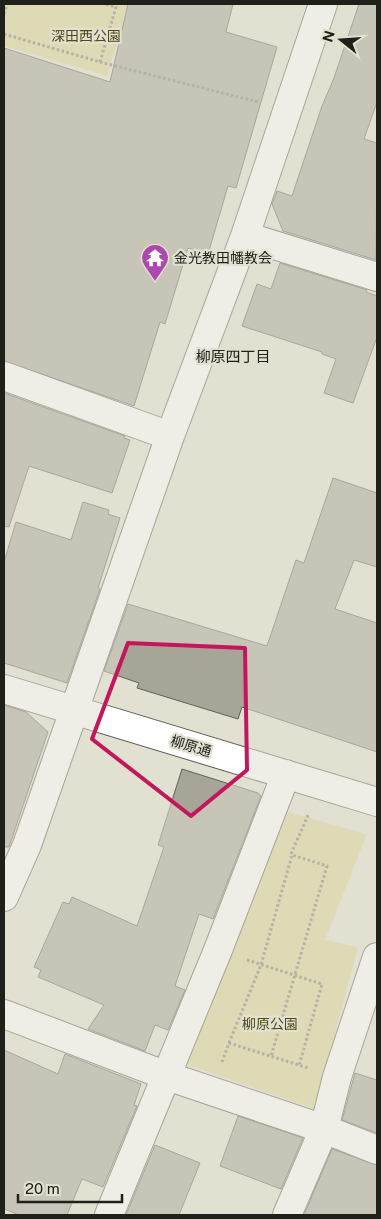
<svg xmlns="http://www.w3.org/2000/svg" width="381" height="1219" viewBox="0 0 381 1219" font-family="'Public Sans','Noto Sans JP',sans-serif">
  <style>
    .green { fill: #d9d396 }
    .building { fill: #a6a597; stroke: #616053 }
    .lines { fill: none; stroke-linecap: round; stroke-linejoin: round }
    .minor-casing { stroke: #5e5d50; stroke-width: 30 }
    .path { stroke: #7a7a6f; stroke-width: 3; stroke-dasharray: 2.5 2.5; stroke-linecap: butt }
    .minor { stroke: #fff; stroke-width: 28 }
    .marked { fill: none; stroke: #c2185b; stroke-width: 4; stroke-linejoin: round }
    .labels { text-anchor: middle; stroke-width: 4.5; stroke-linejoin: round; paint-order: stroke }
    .park-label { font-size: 14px; fill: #504a18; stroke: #e1e0d1 }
    .poi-label { font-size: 14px; fill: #20201a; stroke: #e1e0d1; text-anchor: start }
    .street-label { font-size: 14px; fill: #20201a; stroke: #e1e0d1 }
    .neighbourhood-label { font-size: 15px; fill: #20201a; stroke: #e1e0d1 }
  </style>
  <rect width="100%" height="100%" fill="#e1e0d1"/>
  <path class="green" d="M4,4h125l-22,72 -103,-30z
    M281,810l86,24 -42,106 33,7 -43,162 -130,-45z"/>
  <path class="building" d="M128,4h105l-7,28 51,15 -41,141 -8,-2 -20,68 -20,-6 -23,76 -5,-2 -26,84 -130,-45v-313l106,34z
    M359,4h18v98l-13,37 13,4 -1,117 -93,-29 -11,-27 5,-13 15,5 30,-90 12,-28z
    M280,263l87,27 -1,2 11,4v41l-24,66 -29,-10 12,-34 -14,-5v-2l-80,-26 15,-42 14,5z
    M4,393l121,43 -1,2 6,2 -18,53 -83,-27 -20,61 -5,-1z
    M333,478l44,15v74l-23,-7 -19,49 42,14v129l-135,-45 -4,12 -101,-31 2,-5 -35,-12 24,-67 139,42 29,-86 8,3z
    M83,502l26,8 -1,4 12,4 -22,70 2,1 -33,94 -63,-20v-101l12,-40 55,18z
    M4,705l22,7 22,20 -39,115h-5z
    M182,769l76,24 3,3 -48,123 -14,-5 -24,72 10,4 -17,40 -13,-5 -10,26 -57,-22 16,-24 -66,-28 3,-7 -7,-3 29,-65 6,2 3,-7 65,29 27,-79 -6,-2z
    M4,1050l54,24 7,-20 76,30 -7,21 3,1 -34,81 -21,-8 -15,36h-48l-15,-6z
    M355,1073l22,7v53l-35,-13z
    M238,1116l65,22 -22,51 -61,-23z
    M155,1145l45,18 -21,52h-53z
    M332,1149l45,16v50h-73z"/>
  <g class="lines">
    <defs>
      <path id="minor" d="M245,236l132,41
        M4,376l166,60
        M4,689l373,113
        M4,897l23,-52 143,-409 75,-200 78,-232
        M4,1014l163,62 157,53 53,21
        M109,1215l109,-265 68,-176
        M287,1215l37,-86 13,-52 40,-120"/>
    </defs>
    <use href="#minor" class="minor-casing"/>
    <path class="path" d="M4,14l3,-10
      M4,34l96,28 16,-55 -12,-3
      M100,62l158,40
      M291,854l18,-41
      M247,960l75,24 -23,82
      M229,1043l32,-78 31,-110 35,11 -56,190
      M222,1062l7,-19 79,25"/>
    <use href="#minor" class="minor"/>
  </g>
  <path d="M0 0H381V1219H0ZM128,643l117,5 2,122 -56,46 -99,-77z" fill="#e1e0d1" fill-opacity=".55" fill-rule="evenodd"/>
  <path class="marked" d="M128,643l117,5 2,122 -56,46 -99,-77z"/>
  <defs>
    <symbol id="temple-pin" viewBox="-11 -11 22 30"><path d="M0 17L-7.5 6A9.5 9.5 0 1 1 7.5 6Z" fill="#ad48ad" stroke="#e1e0d1"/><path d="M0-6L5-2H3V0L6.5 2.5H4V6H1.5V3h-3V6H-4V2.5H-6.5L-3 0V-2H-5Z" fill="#fff"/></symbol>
  </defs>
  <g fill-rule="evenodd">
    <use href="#temple-pin" x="139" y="242" width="32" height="43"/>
  </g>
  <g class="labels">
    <g class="park-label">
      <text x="86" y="41">深田西公園</text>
      <text x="270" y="1029">柳原公園</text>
    </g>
    <g class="poi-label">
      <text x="174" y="263">金光教田幡教会</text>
    </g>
    <g class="street-label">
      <text transform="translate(191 746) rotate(17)" y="5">柳原通</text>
    </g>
    <g class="neighbourhood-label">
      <text x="233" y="362">柳原四丁目</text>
    </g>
  </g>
  <rect width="381" height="1219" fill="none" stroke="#20201a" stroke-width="10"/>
  <g transform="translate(341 40) rotate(287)" stroke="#e1e0d1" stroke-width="4" paint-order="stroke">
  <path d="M0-4L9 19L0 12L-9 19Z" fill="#20201a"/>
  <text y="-8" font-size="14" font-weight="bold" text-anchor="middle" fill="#20201a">N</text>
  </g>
  <path d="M18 1194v8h104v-8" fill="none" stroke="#20201a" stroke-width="2.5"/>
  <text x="25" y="1194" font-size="15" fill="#20201a" stroke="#e1e0d1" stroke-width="4" paint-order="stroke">20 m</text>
</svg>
